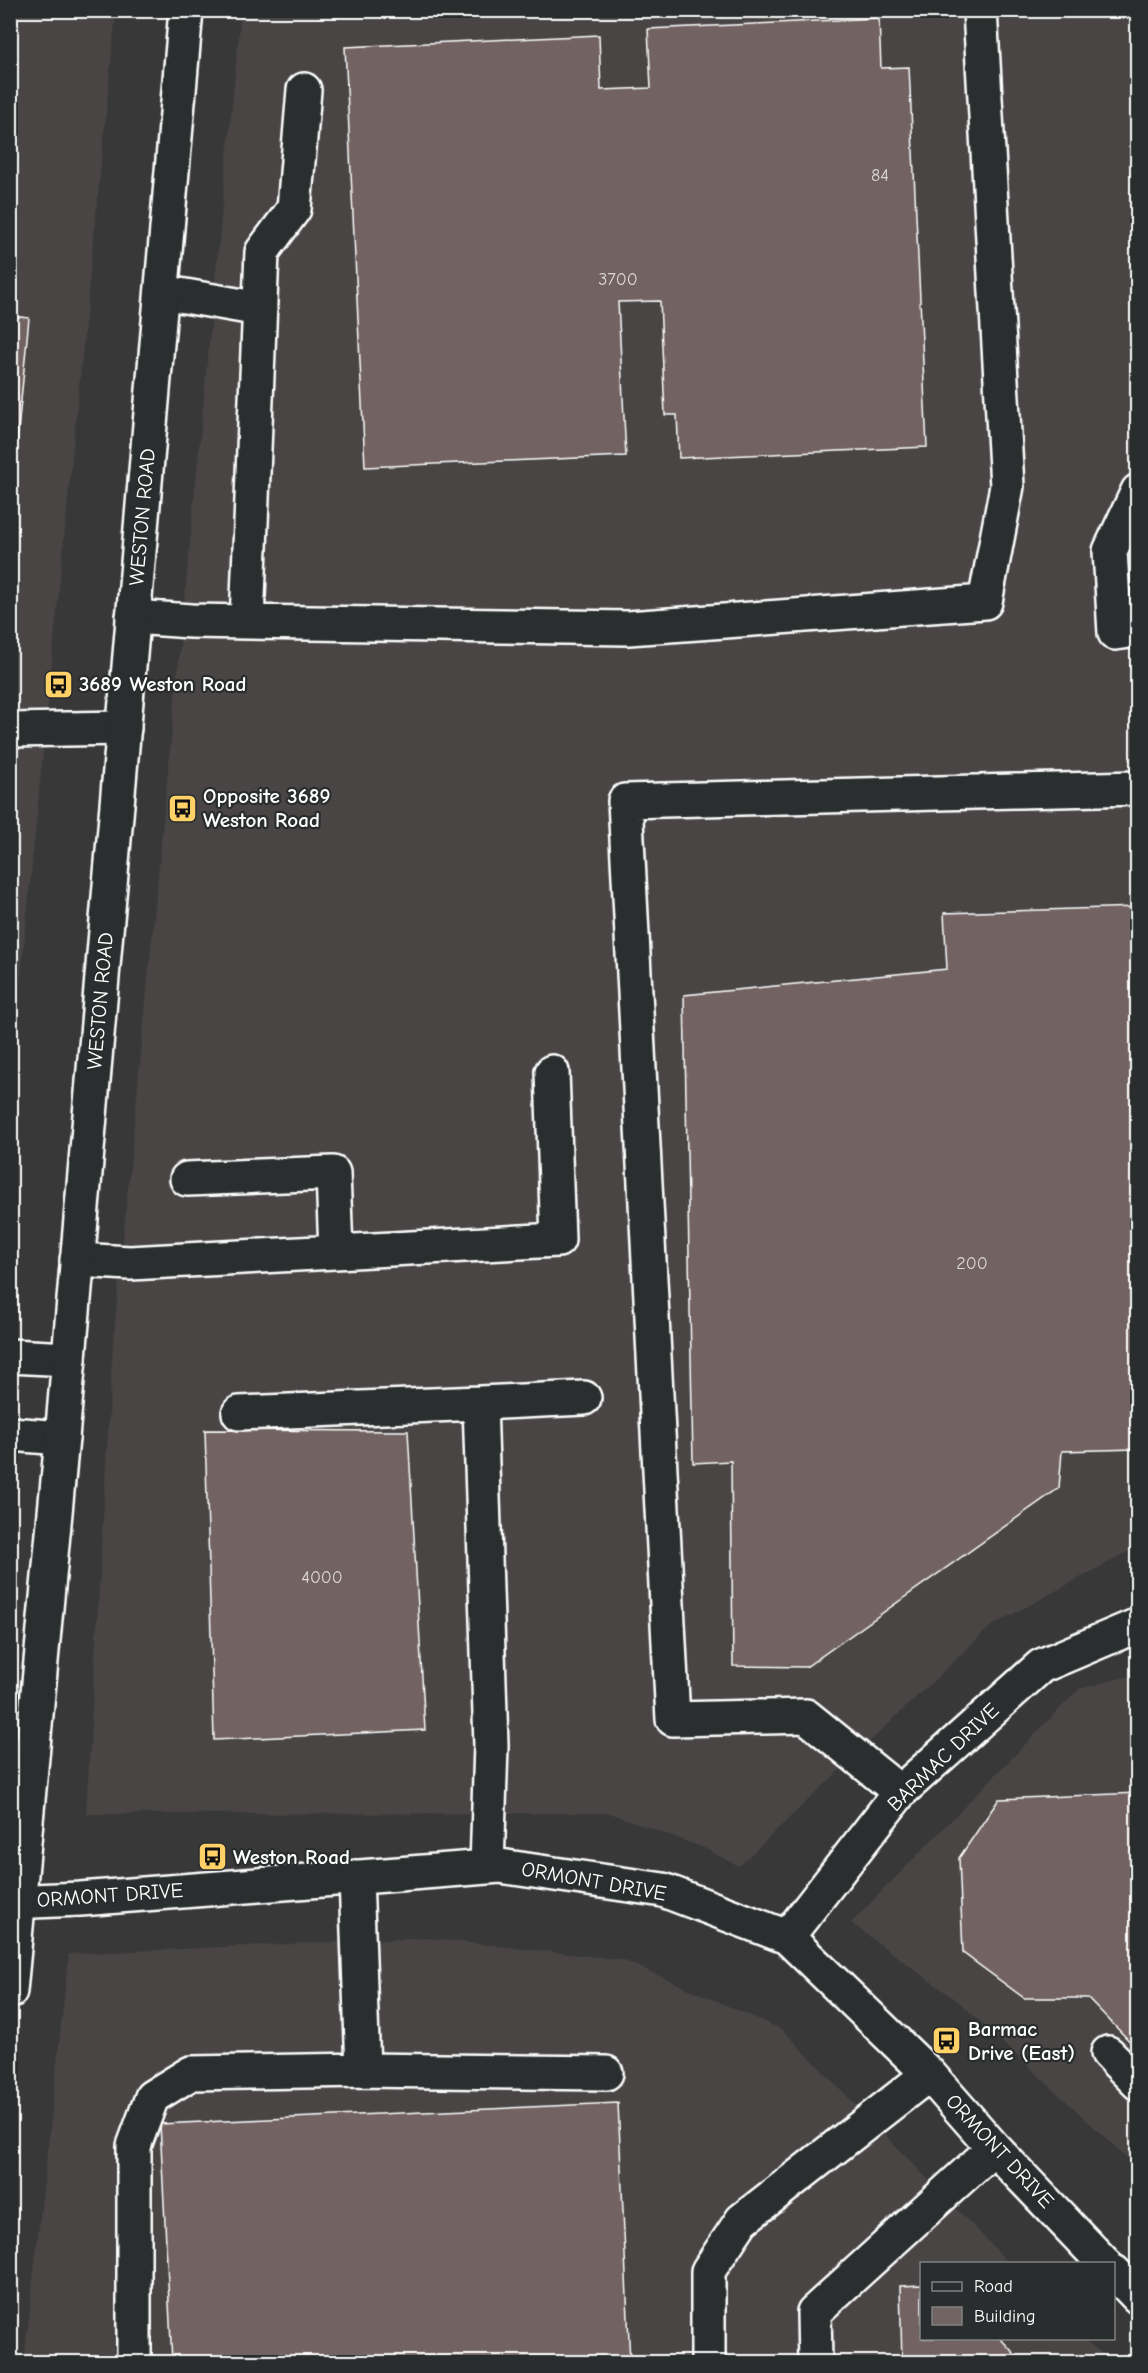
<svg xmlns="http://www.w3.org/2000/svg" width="1148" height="2373" viewBox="0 0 1148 2373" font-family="'Comic Neue',sans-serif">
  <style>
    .built { fill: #494545 }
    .building { fill: #726462; stroke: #fff; stroke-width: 1.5 }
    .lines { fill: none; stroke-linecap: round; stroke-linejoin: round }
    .minor-casing { stroke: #fff; stroke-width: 38 }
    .major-casing { stroke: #fff; stroke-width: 38 }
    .minor { stroke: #2a2d2e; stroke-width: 33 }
    .major { stroke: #2a2d2e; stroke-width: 33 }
    .labels { text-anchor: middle; stroke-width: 4.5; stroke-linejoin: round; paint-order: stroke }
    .number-label { font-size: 18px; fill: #dcd8d8 }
    .street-label { font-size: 21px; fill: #fff; stroke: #2a2d2e }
    .poi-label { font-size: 21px; font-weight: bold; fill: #fff; stroke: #2a2d2e; text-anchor: start }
  </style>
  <rect width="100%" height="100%" fill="#383838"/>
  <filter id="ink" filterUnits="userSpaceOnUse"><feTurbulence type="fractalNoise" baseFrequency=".0167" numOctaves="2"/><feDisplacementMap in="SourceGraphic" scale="12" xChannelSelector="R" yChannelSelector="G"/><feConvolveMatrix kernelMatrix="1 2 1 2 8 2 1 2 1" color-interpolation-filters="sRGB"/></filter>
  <g filter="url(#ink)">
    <path class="built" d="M11,11h105l-105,1066z
      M241,11h896v1536l-146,79 -252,240 -35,-18 -94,-35 -524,1 27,-470z
      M1137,1674v493l-178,-165 -108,-79 228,-234z
      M427,1938l196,22 160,70 226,233 -87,1v74l161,1 30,23h-1089l45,-408z"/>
    <path class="building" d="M879,18l2,50 28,-1 18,380 -248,11 -2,-43h-12l-5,-114 -42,1 8,154 -261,11 -20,-420 254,-12 2,55 50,-2 -3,-59z
      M10,316l19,2 -19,195z
      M1138,907v542l-76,2 -3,37 -253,179 -73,-1 -2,-205 -38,2 -9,-468 263,-26 -3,-56z
      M205,1430l203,1 17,299 -211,10z
      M1138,1793v257l-50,-52h-64l-61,-45 -4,-95 40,-59z
      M618,2103l12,259h-458l-12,-238z
      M922,2285v53h78l22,24h-120l-2,-76z"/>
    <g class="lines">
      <defs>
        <path id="minor" d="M162,292l98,17
          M1138,491l-28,60 5,82 23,-3
          M133,617l58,4 437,7 357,-26 22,-116 -27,-476
          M247,622l15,-370 32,-43 10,-119
          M10,730l114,-2
          M187,1179l146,-6 3,79
          M77,1260l53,3 428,-23 -6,-168
          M10,1356l59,3
          M480,1403l104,-5
          M239,1413l241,-10 11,342 -4,122
          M10,1434l52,4
          M900,1792l-94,-76 -133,3 -48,-918 513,-13
          M10,1902l70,-3 420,-33 163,24 124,47 142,137 65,74 111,116
          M787,1937l113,-145 141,-126 97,-41
          M1108,2053l30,30
          M363,2070l243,3
          M1114,2272l24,25
          M134,2362v-216l18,-49 39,-24 172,-3 -7,-193
          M708,2362v-91l34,-51 187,-146
          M815,2362l-1,-50 180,-164"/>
        <path id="major" d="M10,1991l52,-553 124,-1428"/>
      </defs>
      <use href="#minor" class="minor-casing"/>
      <use href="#major" class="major-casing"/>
      <use href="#minor" class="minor"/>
      <use href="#major" class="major"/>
    </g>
  </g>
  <defs>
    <symbol id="bus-square" viewBox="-11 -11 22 22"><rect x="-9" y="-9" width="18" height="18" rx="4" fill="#ffd166" stroke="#2a2d2e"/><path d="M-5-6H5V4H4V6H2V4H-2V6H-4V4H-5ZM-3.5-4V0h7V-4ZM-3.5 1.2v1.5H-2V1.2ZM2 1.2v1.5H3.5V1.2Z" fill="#111"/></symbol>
  </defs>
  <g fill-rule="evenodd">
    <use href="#bus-square" x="42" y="668" width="33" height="33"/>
    <use href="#bus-square" x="166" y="792" width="33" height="33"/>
    <use href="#bus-square" x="196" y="1840" width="33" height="33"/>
    <use href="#bus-square" x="930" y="2024" width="33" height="33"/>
  </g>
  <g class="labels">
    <g class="number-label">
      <text x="880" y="181">84</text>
      <text x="618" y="285">3700</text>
      <text x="972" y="1269">200</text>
      <text x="322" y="1583">4000</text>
    </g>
    <g class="street-label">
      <text transform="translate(142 517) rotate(-85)" y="7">WESTON ROAD</text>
      <text transform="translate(100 1001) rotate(-85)" y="7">WESTON ROAD</text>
      <text transform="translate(943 1757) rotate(-44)" y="7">BARMAC DRIVE</text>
      <text transform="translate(594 1881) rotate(10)" y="7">ORMONT DRIVE</text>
      <text transform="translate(110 1895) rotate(-4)" y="7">ORMONT DRIVE</text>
      <text transform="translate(1000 2151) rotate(47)" y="7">ORMONT DRIVE</text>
    </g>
    <g class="poi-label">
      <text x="79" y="691">3689 Weston Road</text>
      <text x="203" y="803">Opposite 3689<tspan x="203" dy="24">Weston Road</tspan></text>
      <text x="233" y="1864">Weston Road</text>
      <text x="968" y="2036">Barmac<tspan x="968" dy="24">Drive (East)</tspan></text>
    </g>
  </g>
  <rect width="1148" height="2373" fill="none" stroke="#2a2d2e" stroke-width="36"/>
  <rect x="18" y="18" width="1112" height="2337" fill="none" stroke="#fff" stroke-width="2" filter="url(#ink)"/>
  <rect x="920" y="2262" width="195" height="78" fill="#2a2d2e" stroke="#7f8182" stroke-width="1.5"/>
  <rect x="932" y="2282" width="30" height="9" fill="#2a2d2e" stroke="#7f8182" stroke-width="1.5"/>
  <text x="974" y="2292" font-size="18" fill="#ffffff">Road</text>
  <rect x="932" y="2307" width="30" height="18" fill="#726462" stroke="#7f8182" stroke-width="1.5"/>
  <text x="974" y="2322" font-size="18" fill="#ffffff">Building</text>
</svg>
